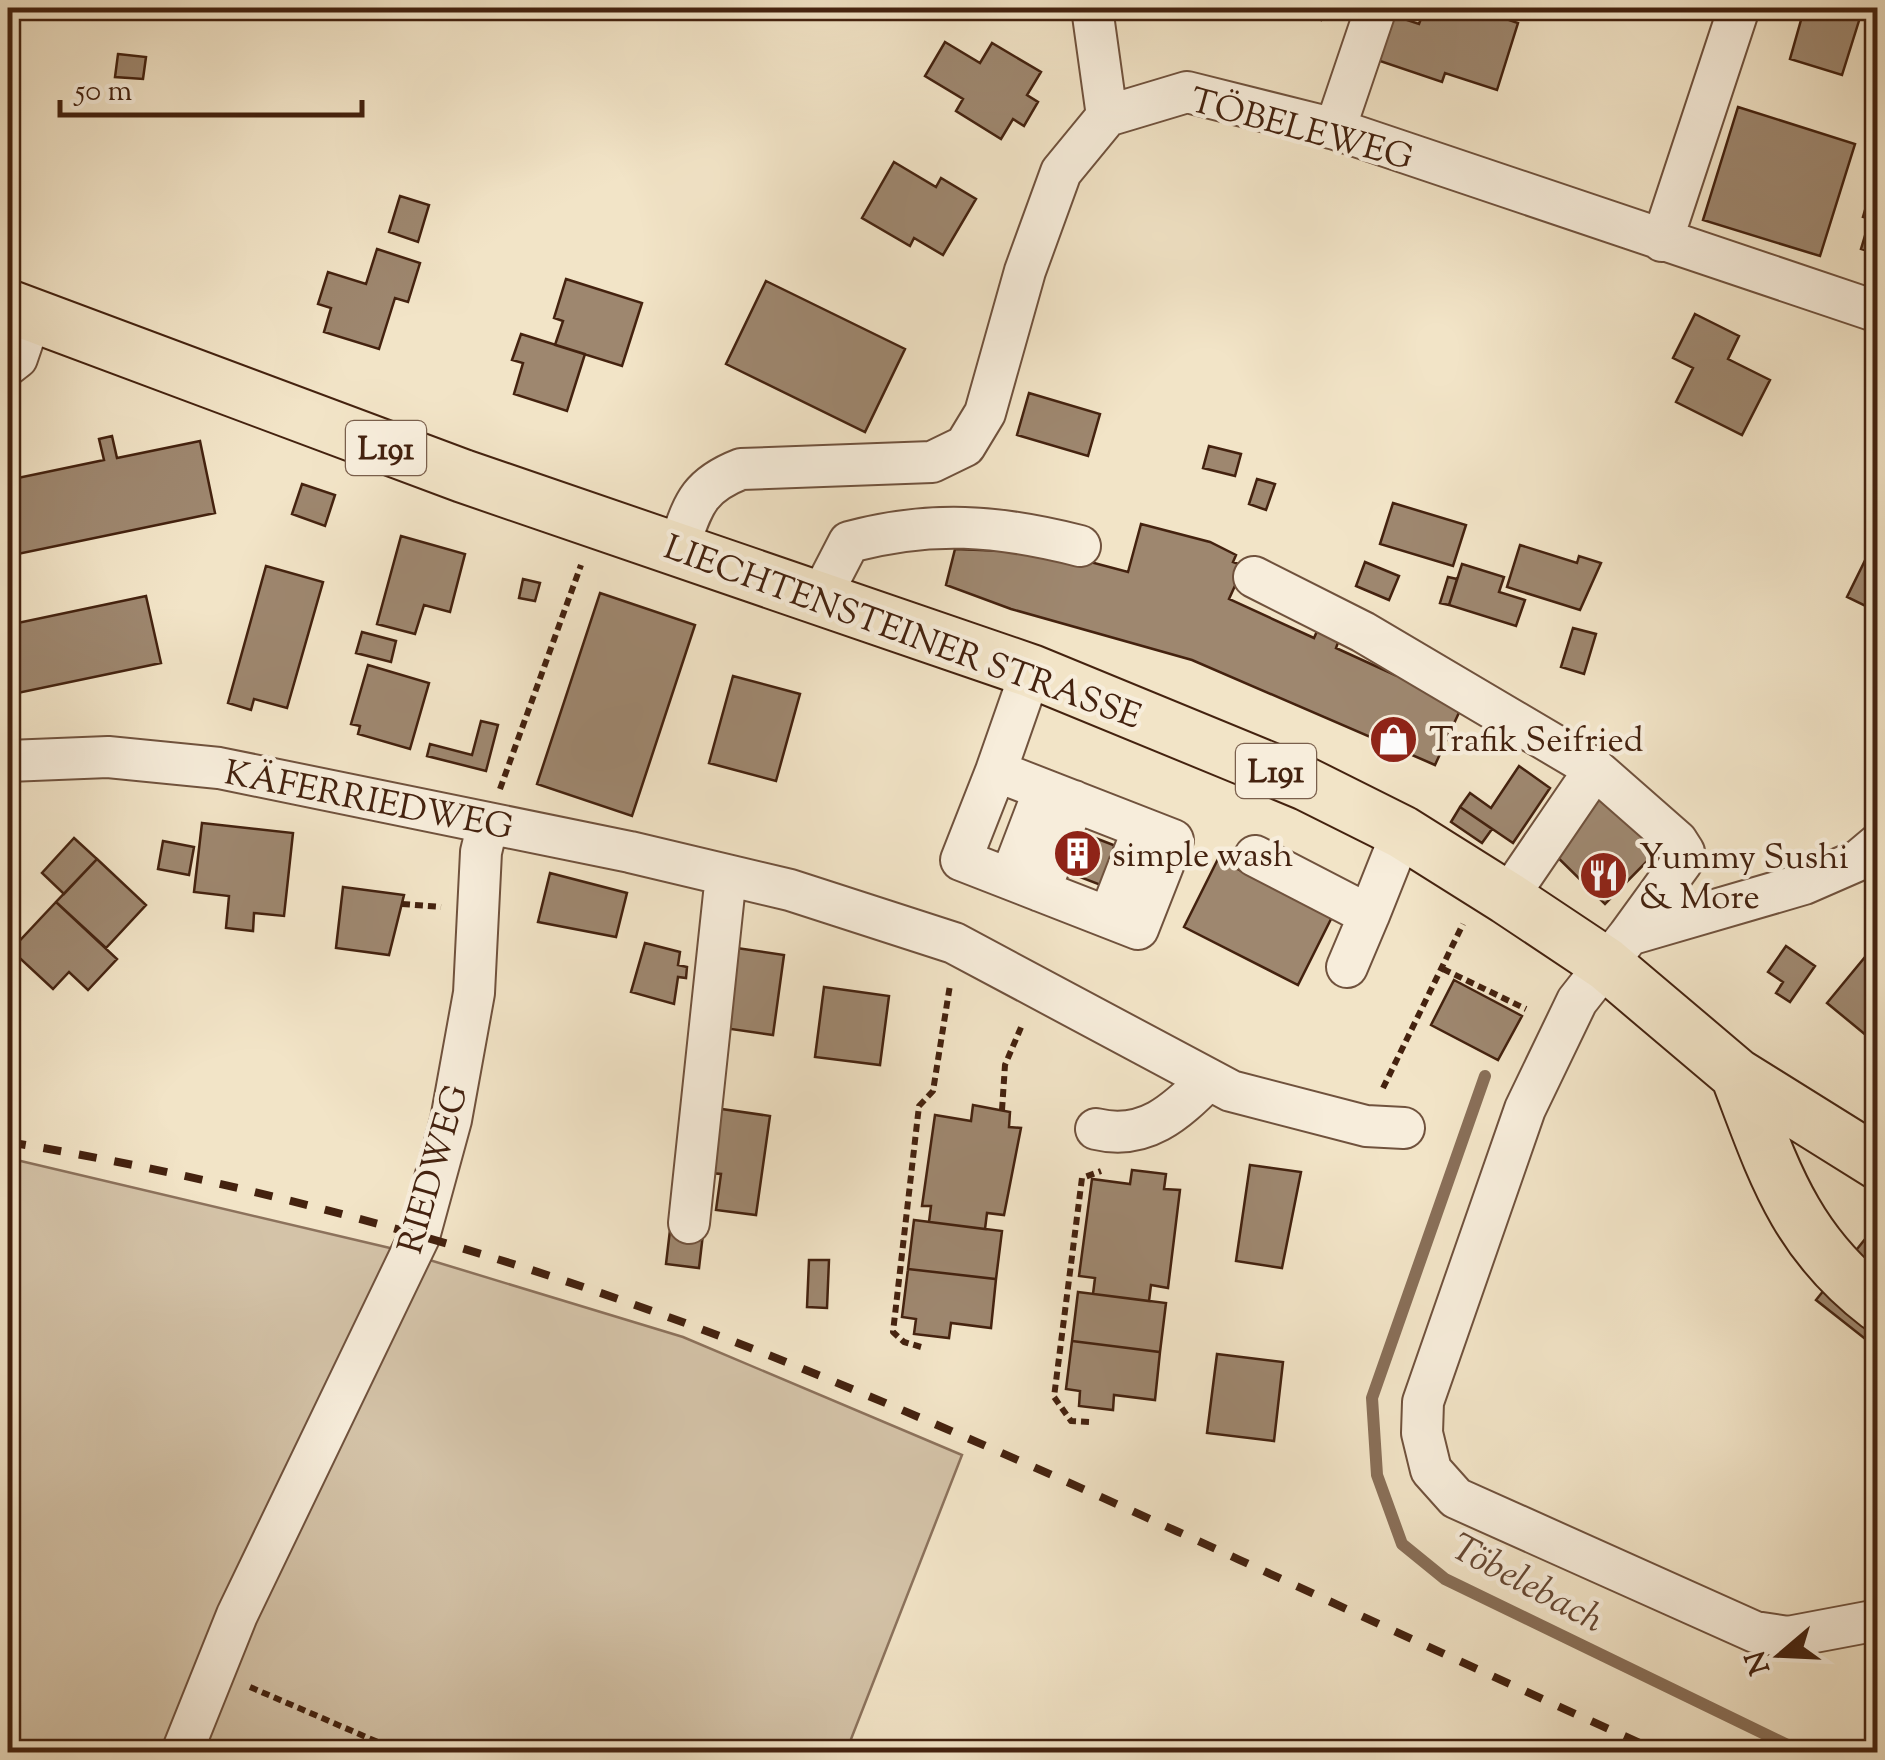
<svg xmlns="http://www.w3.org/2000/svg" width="1885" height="1760" viewBox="0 0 1885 1760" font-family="'Sorts Mill Goudy',serif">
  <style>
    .green { fill: #d4c3a8; stroke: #8c725c; stroke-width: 2.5 }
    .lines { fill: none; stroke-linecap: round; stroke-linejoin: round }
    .stream { stroke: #896f58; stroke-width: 12 }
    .building { fill: #9e876f; stroke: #44220f; stroke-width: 2.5 }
    .minor-casing { stroke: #70523d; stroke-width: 44 }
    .major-casing { stroke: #44220f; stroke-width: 56 }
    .path { stroke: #44220f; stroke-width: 6; stroke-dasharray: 8 5; stroke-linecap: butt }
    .minor { stroke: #f7eddb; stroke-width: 40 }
    .major { stroke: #f2e4c7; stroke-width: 52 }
    .rail { stroke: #44220f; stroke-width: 8; stroke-dasharray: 18 18; stroke-linecap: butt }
    .labels { text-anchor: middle; stroke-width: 9; stroke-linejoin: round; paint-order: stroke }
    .shield { fill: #f7eddb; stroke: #7a5f4c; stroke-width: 2.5 }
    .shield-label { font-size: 32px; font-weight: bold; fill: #44220f }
    .street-label { font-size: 35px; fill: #44220f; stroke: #f7eddb }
    .poi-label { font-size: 35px; fill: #44220f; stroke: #f7eddb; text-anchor: start }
    .water-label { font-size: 38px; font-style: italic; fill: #664833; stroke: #f7eddb }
  </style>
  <rect width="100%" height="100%" fill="#f2e4c7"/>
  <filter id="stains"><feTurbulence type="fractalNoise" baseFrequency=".002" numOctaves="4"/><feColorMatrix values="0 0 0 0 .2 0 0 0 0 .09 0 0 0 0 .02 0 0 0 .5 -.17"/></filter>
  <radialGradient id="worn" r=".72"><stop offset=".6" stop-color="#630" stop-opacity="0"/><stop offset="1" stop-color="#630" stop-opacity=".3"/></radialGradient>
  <path class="green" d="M8,1158l382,90 293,89 279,118 -116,297h-838z"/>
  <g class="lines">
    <path class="stream" d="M1485,1076l-113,322 5,77 25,69 43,35 357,173"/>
  </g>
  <path class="building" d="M1283,8h42l-4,12z
    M1425,8h49l44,15 -21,67 -52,-17 -3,9 -65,-22 15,-45 27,9z
    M1863,8l-21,67 -52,-16 13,-46 -12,-5z
    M945,42l35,21 12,-20 49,29 -14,23 11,7 -14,24 -11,-7 -12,20 -45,-28 7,-12 -38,-23z
    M118,54l28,3 -3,22 -28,-2z
    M1738,107l117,37 -35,112 -117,-36z
    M894,162l42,25 5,-9 35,21 -33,56 -29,-17 -4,8 -48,-28z
    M1875,176l3,1v77l-17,-5 9,-30 -7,-2z
    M400,196l29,9 -11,37 -29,-10z
    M377,249l43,14 -12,39 -13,-4 -16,51 -55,-17 7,-24 -13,-4 10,-32 38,12z
    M566,279l76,24 -20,63 -67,-21 8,-24 -9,-3z
    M766,281l139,68 -40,83 -139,-68z
    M1695,314l44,22 -11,23 42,21 -28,55 -66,-33 17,-34 -20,-10z
    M521,334l64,20 -18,57 -53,-17 9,-31 -11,-3z
    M1029,393l71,21 -12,42 -71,-21z
    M112,436l5,22 83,-17 15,72 -207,43v-76l96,-20 -5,-21z
    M1209,446l32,8 -6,22 -32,-8z
    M1257,479l18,5 -9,26 -17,-6z
    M302,484l33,11 -10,31 -33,-12z
    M1393,503l73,22 -13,41 -73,-22z
    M1141,524l69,18 26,13 -3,7 11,4 -15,33 85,39 8,-18 21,9 -7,19 59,27 3,-7 64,38 -27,59 -243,-105 -181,-51 -65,-24 9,-36 73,3 2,-6 98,26z
    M1878,534v78l-31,-15z
    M401,536l64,18 -15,58 -26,-7 -9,29 -38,-10z
    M1520,545l57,18 2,-7 22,7 -21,47 -73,-23z
    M1365,562l34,14 -10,24 -33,-14z
    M1462,564l42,13 -5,15 26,8 -9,26 -67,-21z
    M266,566l57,16 -36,126 -33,-9 -3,11 -23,-7z
    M1448,577l9,2 -8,26 -9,-2z
    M523,579l17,4 -5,18 -16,-3z
    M600,593l95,32 -63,191 -95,-32z
    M146,596l15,67 -153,32v-70z
    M1573,628l23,6 -12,40 -23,-7z
    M362,632l34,9 -5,21 -35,-9z
    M368,665l61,18 -19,66 -52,-15 2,-8 -9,-2z
    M733,676l67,18 -24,87 -67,-18z
    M481,721l17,4 -12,46 -59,-15 3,-12 42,11z
    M1519,766l31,22 -37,55 -53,-36 10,-14 21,15z
    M1602,786l60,60 -57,58 -60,-59z
    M1460,807l32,22 -10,14 -31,-21z
    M1018,808l134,52 -15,39 -135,-52z
    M202,823l91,10 -9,83 -30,-3 -1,18 -27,-3 3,-32 -35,-4z
    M74,838l23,21 -33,35 -22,-21z
    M163,841l31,6 -5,28 -31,-6z
    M97,859l49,46 -40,43 -50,-46z
    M1218,859l114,58 -34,68 -114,-58z
    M550,873l77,20 -11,44 -78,-15z
    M343,887l61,8 -15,60 -53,-7z
    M56,902l61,57 -29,31 -19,-18 -16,17 -42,-39z
    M645,943l35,9 -2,13 9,2 -1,11 -8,-1 -4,27 -43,-12z
    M1786,946l29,20 -25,36 -14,-9 7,-11 -15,-10z
    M730,947l54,8 -11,80 -49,-7z
    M1870,951l8,6v88l-51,-42z
    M1454,980l68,36 -24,44 -67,-35z
    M824,987l65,9 -9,69 -65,-8z
    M973,1105l37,7 -1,15 12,1 -17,87 -17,-2 -2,16 -56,-7 2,-16h-9l13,-91 36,6z
    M708,1107l62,9 -14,99 -40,-5 5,-36 -22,-2z
    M1250,1165l51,7 -19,96 -46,-7z
    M1132,1170l34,4 -2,15 16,1 -12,98 -17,-3 -2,16 -56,-7 2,-16 -16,-2 13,-97 38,5z
    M914,1220l88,11 -6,48 -88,-10z
    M1878,1223v126l-62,-49z
    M670,1230l33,4 -4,34 -33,-4z
    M809,1260h20l-2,48 -20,-1z
    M908,1269l88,10 -5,49 -40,-5 -2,15 -35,-4 2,-15 -14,-2z
    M1078,1292l88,11 -6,49 -88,-11z
    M1072,1341l88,11 -5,48 -41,-5 -1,15 -34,-4 1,-15 -14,-2z
    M1217,1354l66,8 -9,79 -67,-8z"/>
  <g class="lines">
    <defs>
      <path id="minor" d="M1092,8l15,108
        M1335,129l41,-121
        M1662,241l77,-233
        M8,365l9,-7 14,-41
        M677,551c16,-44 18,-64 64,-82l191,-7 33,-16 20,-33 40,-142 36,-99 46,-56 80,-24 148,37 543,183
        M1254,577l109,55 232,137 82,72 7,11 -2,10 -53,73
        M821,596l28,-54c83,-22 148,-17 231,4
        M8,761l100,-4 111,11 411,84 160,38 164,53 277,148 135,35 38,2
        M996,771l177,69 -35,89 -177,-69z
        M996,771l35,-100
        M1878,844l-19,16 -55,24 -175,51 -52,66 -52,108 -102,293 -1,31 9,37 25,28 299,134 33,5 90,-17
        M1255,856l114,59 33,-83
        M1010,879l34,-89
        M1040,891l34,-90
        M1507,898l88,-129
        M1109,917l34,-88
        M1347,967l22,-52
        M1096,1129c49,12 80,-17 112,-49
        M689,1223l37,-348
        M182,1752l55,-137 182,-378 32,-117 23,-127 7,-141 7,-29"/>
      <path id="major" d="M8,306l455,170 568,195 275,113 96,48 105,66 99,66 131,111 141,88
        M1737,1075c36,94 57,166 141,230"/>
    </defs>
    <use href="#minor" class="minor-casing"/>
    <use href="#major" class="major-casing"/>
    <path class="path" d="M500,789l81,-224
      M402,904l39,3
      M1443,969l83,40
      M1383,1088l80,-164
      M1002,1110l3,-45 17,-40
      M921,1347l-17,-5 -11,-10 26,-226 14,-15 17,-106
      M1089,1422l-18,-1 -17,-24 28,-219 19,-7
      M250,1687l151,65"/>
    <use href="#minor" class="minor"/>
    <use href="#major" class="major"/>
    <path class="rail" d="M8,1142c261,43 522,118 768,216 299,120 590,263 884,394"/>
  </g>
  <defs>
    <symbol id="shop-disc" viewBox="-11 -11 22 22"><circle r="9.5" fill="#8f2418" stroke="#f7eddb"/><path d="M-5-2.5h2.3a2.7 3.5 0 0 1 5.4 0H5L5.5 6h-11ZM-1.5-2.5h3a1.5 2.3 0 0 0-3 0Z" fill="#fff"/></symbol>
    <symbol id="building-disc" viewBox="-11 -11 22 22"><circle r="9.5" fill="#8f2418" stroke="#f7eddb"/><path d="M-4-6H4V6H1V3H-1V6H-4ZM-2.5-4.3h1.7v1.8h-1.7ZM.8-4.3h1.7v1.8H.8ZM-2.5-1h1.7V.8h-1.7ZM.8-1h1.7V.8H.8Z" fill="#fff"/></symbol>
    <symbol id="restaurant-disc" viewBox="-11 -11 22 22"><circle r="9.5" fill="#8f2418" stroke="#f7eddb"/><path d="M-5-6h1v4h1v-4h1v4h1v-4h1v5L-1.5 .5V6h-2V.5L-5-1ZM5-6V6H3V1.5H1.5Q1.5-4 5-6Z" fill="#fff"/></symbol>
  </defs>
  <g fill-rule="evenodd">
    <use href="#shop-disc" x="1366" y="712" width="55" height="55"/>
    <use href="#building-disc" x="1050" y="826" width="55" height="55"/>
    <use href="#restaurant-disc" x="1576" y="848" width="55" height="55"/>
  </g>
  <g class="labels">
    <g class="shield">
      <rect x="346" y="421" width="80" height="54" rx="8"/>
      <rect x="1236" y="744" width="80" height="54" rx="8"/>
    </g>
    <g class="shield-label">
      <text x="386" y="459">L191</text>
      <text x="1276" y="782">L191</text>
    </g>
    <g class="street-label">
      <text transform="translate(1302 128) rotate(15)" y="12">TÖBELEWEG</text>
      <text transform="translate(903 631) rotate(20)" y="12">LIECHTENSTEINER STRASSE</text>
      <text transform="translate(369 799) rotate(11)" y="12">KÄFERRIEDWEG</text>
      <text transform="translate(432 1169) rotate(-74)" y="12">RIEDWEG</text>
    </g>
    <g class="poi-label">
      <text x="1429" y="751">Trafik Seifried</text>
      <text x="1112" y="866">simple wash</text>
      <text x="1639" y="868">Yummy Sushi<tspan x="1639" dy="40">&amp; More</tspan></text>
    </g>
    <g class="water-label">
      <text transform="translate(1528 1582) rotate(28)" y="13">Töbelebach</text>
    </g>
  </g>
  <rect width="1885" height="1760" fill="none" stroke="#f2e4c7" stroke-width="40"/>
  <rect x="10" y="10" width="1865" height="1740" fill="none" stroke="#44220f" stroke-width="5"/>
  <rect x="20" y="20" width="1845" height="1720" fill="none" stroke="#44220f" stroke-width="2.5"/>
  <g transform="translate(1780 1655) rotate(251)" stroke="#f7eddb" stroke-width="8" paint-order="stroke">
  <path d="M0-8L18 38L0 25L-18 38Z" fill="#44220f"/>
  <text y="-15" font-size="28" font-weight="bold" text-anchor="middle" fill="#44220f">N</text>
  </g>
  <path d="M60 100v15h302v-15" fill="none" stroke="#44220f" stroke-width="5"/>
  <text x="75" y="100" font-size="30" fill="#44220f" stroke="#f7eddb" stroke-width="8" paint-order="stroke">50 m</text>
  <rect width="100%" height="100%" filter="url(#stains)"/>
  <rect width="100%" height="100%" fill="url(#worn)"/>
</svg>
